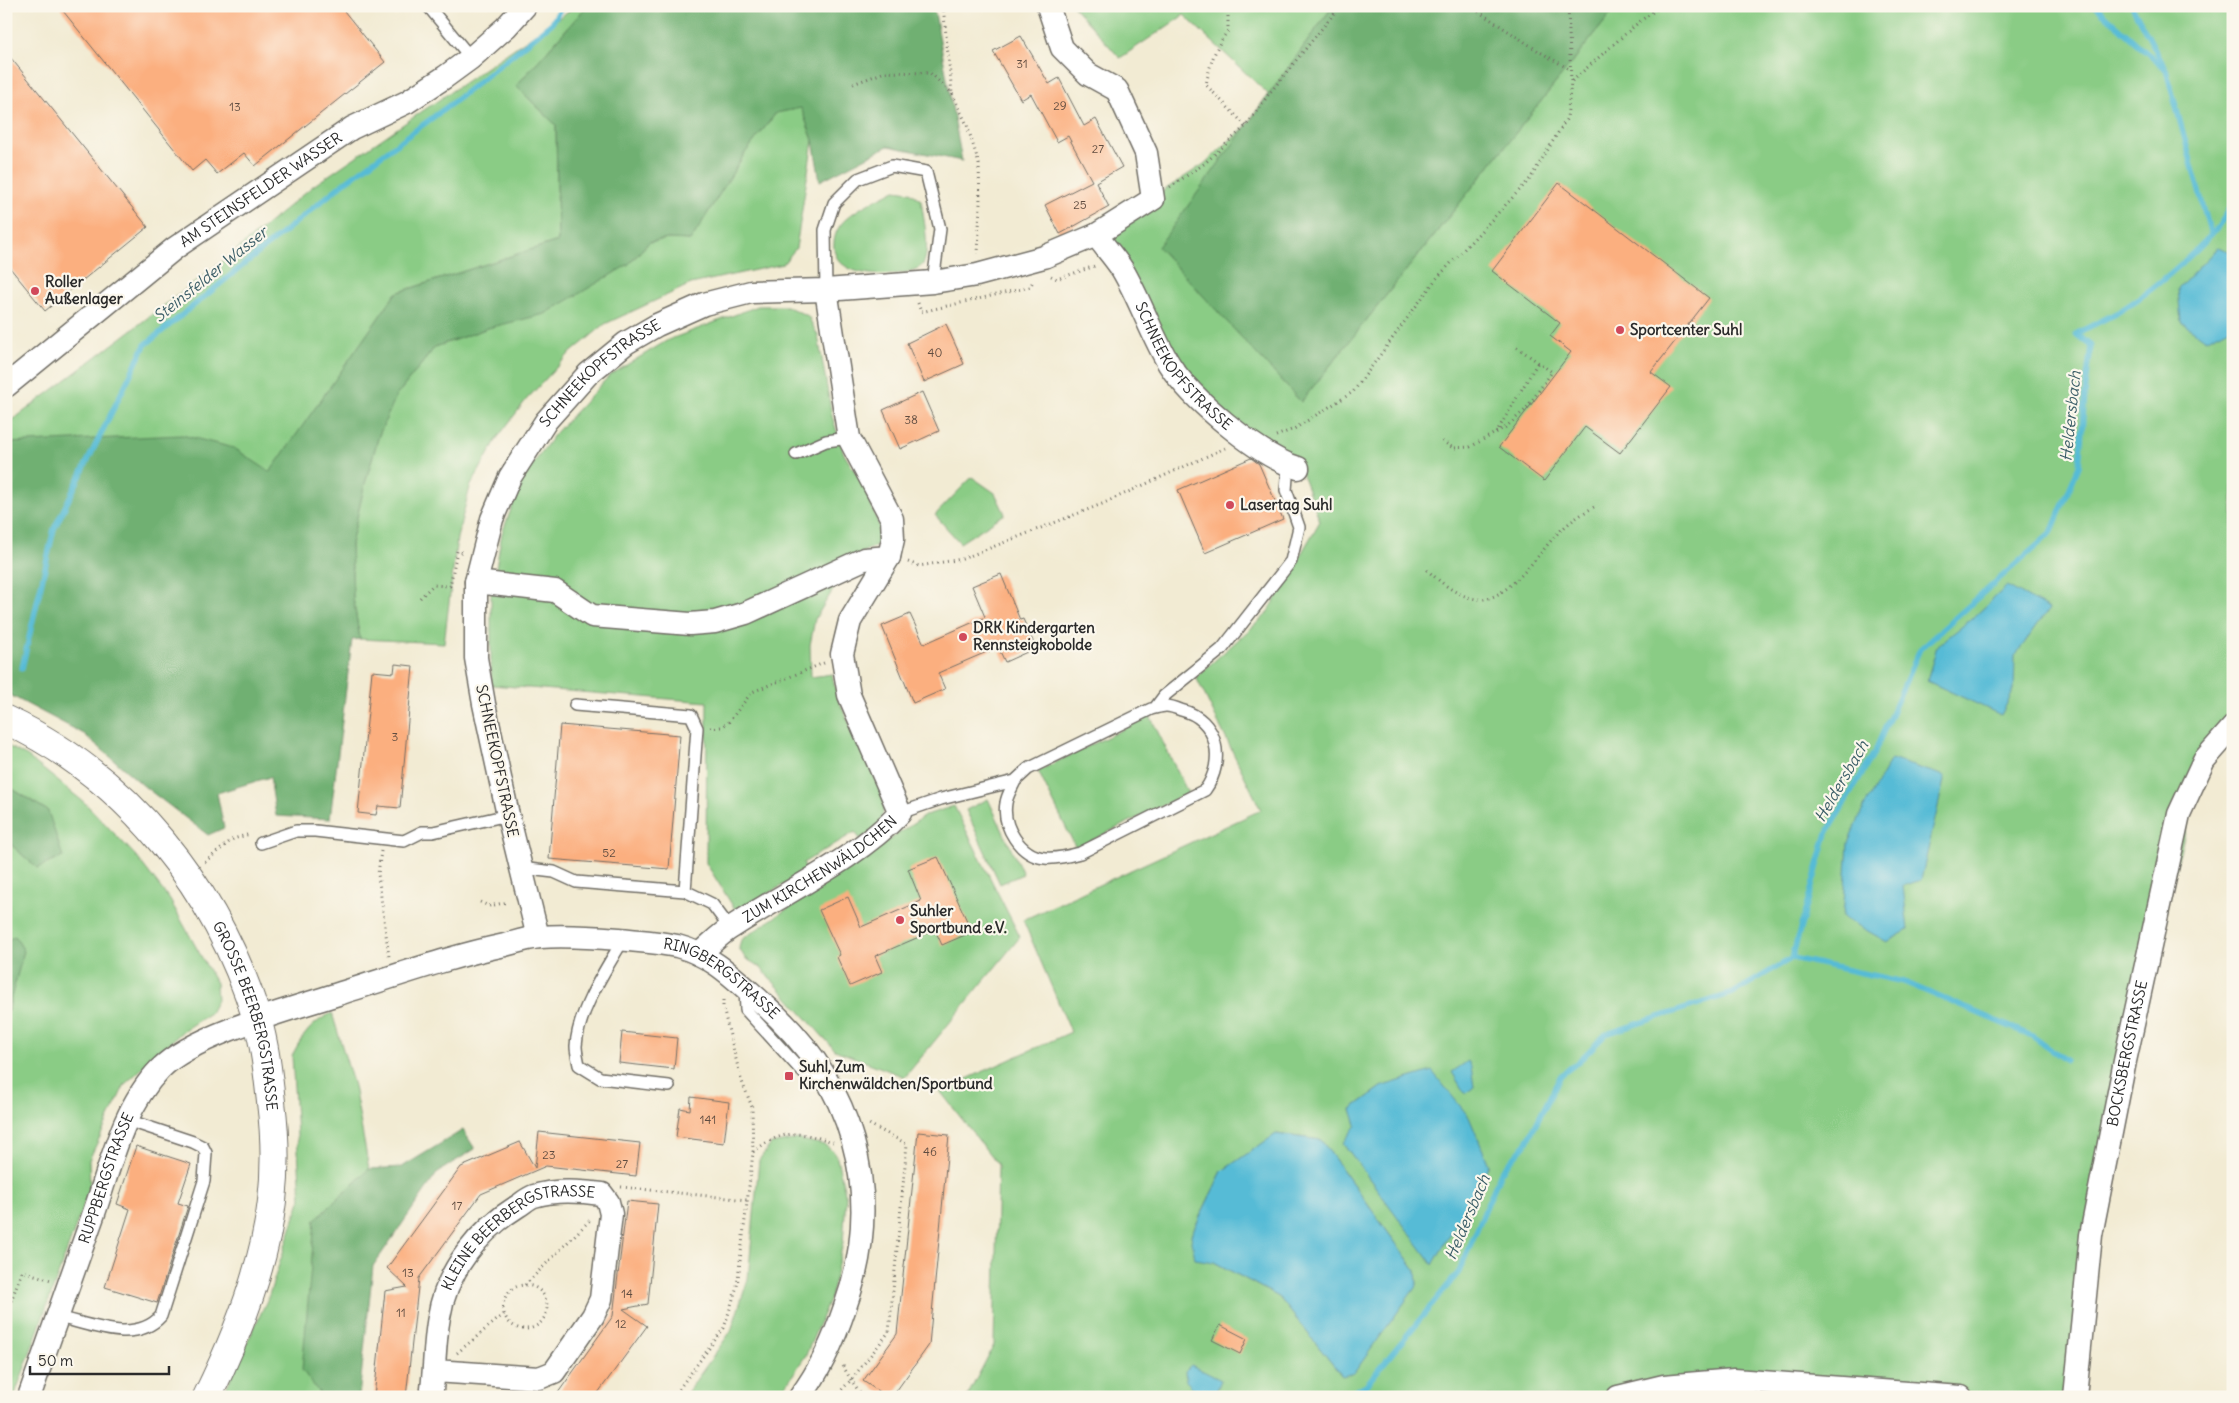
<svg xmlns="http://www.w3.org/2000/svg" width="2239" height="1403" viewBox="0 0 2239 1403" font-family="Delius,sans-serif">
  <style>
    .green { fill: #8acc85; stroke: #5a7c58; fill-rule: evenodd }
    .forest { fill: #6fb072; stroke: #4d6e4e }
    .water { fill: #57bbd6; stroke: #417380 }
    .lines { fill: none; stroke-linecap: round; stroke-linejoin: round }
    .stream { stroke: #57bbd6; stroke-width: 5.5 }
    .building { fill: #fbaf7f }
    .service-casing { stroke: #716e66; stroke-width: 14 }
    .minor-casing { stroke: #716e66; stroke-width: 25 }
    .tertiary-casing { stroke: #716e66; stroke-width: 30 }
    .path { stroke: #716e66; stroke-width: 3; stroke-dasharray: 1 4; stroke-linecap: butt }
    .service { stroke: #fff; stroke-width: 11 }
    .minor { stroke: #fff; stroke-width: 22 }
    .tertiary { stroke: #fff; stroke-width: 28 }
    .poi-dot { fill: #d1495b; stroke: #fbf7ec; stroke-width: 2 }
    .labels { text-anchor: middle; stroke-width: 4.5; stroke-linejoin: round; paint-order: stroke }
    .number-label { font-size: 12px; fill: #5f4c40 }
    .street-label { font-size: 15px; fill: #2b2b2b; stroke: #fbf7ec }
    .poi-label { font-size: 15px; font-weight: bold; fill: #2b2b2b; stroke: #fbf7ec; text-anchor: start }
    .water-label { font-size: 16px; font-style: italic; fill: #3a5d67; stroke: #fbf7ec }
  </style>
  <rect width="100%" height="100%" fill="#fbf7ec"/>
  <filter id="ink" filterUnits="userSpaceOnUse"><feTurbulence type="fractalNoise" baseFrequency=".02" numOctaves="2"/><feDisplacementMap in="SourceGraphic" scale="10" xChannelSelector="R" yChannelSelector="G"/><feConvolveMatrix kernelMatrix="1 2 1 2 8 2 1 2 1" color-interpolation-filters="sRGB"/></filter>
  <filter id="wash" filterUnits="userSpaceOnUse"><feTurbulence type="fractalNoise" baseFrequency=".0096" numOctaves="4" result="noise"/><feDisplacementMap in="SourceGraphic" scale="20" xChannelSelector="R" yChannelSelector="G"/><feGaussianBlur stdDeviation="1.12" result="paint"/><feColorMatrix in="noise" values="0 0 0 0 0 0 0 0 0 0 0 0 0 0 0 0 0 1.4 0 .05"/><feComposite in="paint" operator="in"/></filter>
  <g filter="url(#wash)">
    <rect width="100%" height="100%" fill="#f2ebd3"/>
    <path class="green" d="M576,6h11l-71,80 40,39 2,116 -162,52 -126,180 -36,-25 -228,-5v-18l222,-168 85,-71z
      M1073,6h260l-174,241 142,155 316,-396h616v721l-29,33 -79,301 -50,336h-1108l27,-52 4,-180 -58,-74 131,-59 -48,-112 238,-110 -65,-133 70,-62 54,-94 -23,-60 -105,-68 -96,-158 108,-71 42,-38 22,-32 -84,-79 -64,43zM1383,1086l106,79 -56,99 -90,-121 14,-18 -6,-16zM1277,1134l44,6 95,131 1,14 -75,91 -63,-79 -65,-35 -23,-27 31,-64z
      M801,107l12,33 -17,108 -13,16 -92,20 -86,40 -37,31 -42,45 -28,37 -28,50 -13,51 -13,105 -84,-4 -7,-41 -2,-54 13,-57 15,-52 17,-39 39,-49 53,-19 141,-64 20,-22 19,-3 23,1 54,-87 31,-40z
      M895,190l15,2 11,8c2,16 10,50 2,64 -9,14 -94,21 -89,-22 1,-9 5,-17 12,-23 14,-13 33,-20 49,-29z
      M758,306h28l22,10 10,20 14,80 12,38 19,30 22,57 -46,23 2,13 -26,42 -5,26 1,32 21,-3 6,25 44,94 2,15 -5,20 -19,11 -5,-7 -52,31 4,9 -71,39 -30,-48 1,-161 -216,-17v-89l11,-63 21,-55 31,-43 56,-60 58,-35z
      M972,477l23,16 10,21 -45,29 -25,-28z
      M1150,716l38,77 -112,55 -38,-77z
      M6,745l22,12 57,46 51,53 34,44 46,83 1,17 -7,13 -26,17 -59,54 -36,76 1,27 -76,210h-8v-381l4,-10 6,-69 -10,4v-101l31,28 11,-57 -42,-26z
      M988,799l35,75 -23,10 -34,-74z
      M954,806l66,131 -115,140 -70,-27 -75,-83 -15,-9 -6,-10 2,-8 185,-125z
      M332,1013l22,73 15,83 -54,51 7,175 -2,2h-98l46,-99 33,-100 -9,-142c9,-19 20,-34 40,-43z
      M797,1139l28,6 11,9 10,43 -3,46 -12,52 -25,60 -28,42h-94l47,-66 17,-52 11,-119 12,-16z"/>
    <path class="forest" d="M587,6h344l4,7 27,148 -74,-15 -68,35 -7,-41 -12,-32 -25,5 -31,40 -54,87 -23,-1 -19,3 -20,22 -84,50 -57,14 -53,19 -39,49 -17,39 -15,52 -13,57 2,54 7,41 -8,1 -22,179 -54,-3 -6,-39 -53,16 7,35 -16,7 -63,-48 -61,-53 -78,-41v-250l176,-8 52,13 36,24 126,-179 162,-52 -2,-116 -40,-39z
      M1333,6h284l-316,396 -143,-155z
      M6,785l42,26 15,46 -26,11 -31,-28z
      M15,936l9,15 -18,65v-75z
      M463,1130l12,19 -37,23 -65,94 -14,131h-39l1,-2 -19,-25 13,-150 54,-51 33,-2z"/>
    <path class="water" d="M2218,247l15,6v73l-27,14 -25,-18 -3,-33z
      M2007,586l42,23 -34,47 -1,34 -13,25 -74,-34 10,-35 37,-29z
      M1891,759l54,17 -24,104 -18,6 5,44 -21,12 -44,-25 5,-74 16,-36z
      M1468,1061l3,5 3,21 -9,7 -13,-22z
      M1432,1071l37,46 20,48 -56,100 -90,-122 13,-18 -5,-16 32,-23z
      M1276,1134l45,6 95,131 1,14 -63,88 -12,3 -63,-79 -65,-35 -19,-3 -4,-24 31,-64z
      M1191,1365l30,15 -7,17h-12l-16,-16 -1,-10z"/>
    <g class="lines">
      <path class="stream" d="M2095,6l71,64 45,165
        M2132,6l32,60
        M22,668l32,-139 91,-184 199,-162 107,-79 101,-81 10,-17
        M1792,958l112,24 128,54 34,24
        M1344,1397l22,-12 93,-113 42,-100 26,-30 34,-67 17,-13 28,-28 127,-41 59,-35 35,-125 47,-80 46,-104 131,-116 28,-67 6,-72 6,-48 -15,-12c14,-8 30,-15 44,-23 32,-20 99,-74 113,-109"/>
    </g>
    <g id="blocks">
      <path class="building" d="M59,6h281l45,56 -130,104 -11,-13 -27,21 -12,-14 -13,11z
        M1021,36l28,48 10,-6 25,48 12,-7 26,48 -26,15 13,25 -49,27 -15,-29 47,-24 -24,-45 -11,6 -26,-48 -10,6 -28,-49z
        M6,52l142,175 -103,84 -39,-48z
        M1559,183l150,115 -58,74 20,15 -51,66 -35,-26 -41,54 -45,-34 72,-95 -21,-16 10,-13 -68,-52z
        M946,324l18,40 -40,18 -17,-39z
        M922,392l17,39 -39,18 -17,-39z
        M1251,458l8,6 24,55 -78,34 -27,-63z
        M1001,574l19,46 3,-1 13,29 -31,14 -7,-15 -60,26 7,16 -32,14 -31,-77 28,-12 14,30 61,-27 -13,-31z
        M395,664l18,2 -13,142 -22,-2 -2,9 -18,-2 14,-142 22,2z
        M560,725l120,10 -11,134 -120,-10z
        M938,857l34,75 -30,13 -7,-15 -60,26 7,16 -32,14 -13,-29 3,-2 -21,-45 29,-13 13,30 60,-26 -13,-32z
        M622,1032l55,6 -3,31 -55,-6z
        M691,1097l38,5 -5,41 -48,-6 4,-29 10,2z
        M539,1132l101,11 -4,33 -90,-10 -65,28 -62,84 -13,119h-32l11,-106 22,-4 -20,-19 74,-101 59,-25 15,26z
        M918,1132l31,3 -20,210 -37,52h-5l-24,-16 34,-47z
        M136,1146l55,18 -13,39 10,3 -31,97 -52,-16 25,-78 -13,-5z
        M627,1201l31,3 -10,100 -25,5 24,17 -52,71h-40l58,-81z
        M1220,1325l27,14 -7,15 -28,-14z"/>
    </g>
  </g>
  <g filter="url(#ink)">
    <use href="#blocks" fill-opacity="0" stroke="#716e66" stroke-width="1"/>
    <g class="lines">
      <defs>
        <path id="service" d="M428,6l43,52
          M826,290l-1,-60 9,-27 24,-24 34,-13 34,6 14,57 -7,53
          M796,454l30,-13 23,-3
          M575,705l116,10 6,13 -12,163
          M1155,708l9,-12 58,-47 69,-88 8,-34 -13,-37 2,-25
          M900,813l41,-14 74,-18 13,-12 123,-60c5,-1 10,-3 15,-3 5,0 10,2 15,4 37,9 45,51 24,80l-125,63c-11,3 -23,6 -35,5 -25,-2 -43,-32 -39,-55 1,-8 6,-15 9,-22
          M261,843l35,-12h19l89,10 18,-9h11l75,-17
          M520,868l34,4 22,10 109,9 27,13 18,24
          M623,940c-17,29 -45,71 -47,106 0,6 2,13 3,19l21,13 69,8
          M745,989l1,21 64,70 17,6
          M58,1317c32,7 77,28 103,-1l43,-135 2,-28 -3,-6 -10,-5 -66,-22"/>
        <g id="minor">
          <path id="s1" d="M1096,235c8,11 18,22 26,34 18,30 29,65 47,95 22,35 90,92 129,104"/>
          <path id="s2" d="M6,386l169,-138 177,-120 55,-26 38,-25 26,-19 35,-31 19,-21"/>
          <path d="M476,582l79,9 37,25 98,8 25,-2 31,-9 118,-54 25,-2"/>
          <path id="s3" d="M538,937l-30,-122 -24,-111 -8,-46v-76l16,-63 18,-42 36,-56 42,-47 38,-31 31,-18 47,-21 47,-12 75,-2 107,-8 44,-7 67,-18 52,-22 57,-36 -7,-46 -29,-63 -29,-16 -26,-26 -14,-42"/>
          <path id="s4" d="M699,954c11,-9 21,-20 33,-27 53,-35 125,-68 168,-114l-51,-118 -7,-41 8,-33 39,-64 4,-18 -1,-20 -43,-81 -23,-148"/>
          <path id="s5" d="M29,1397c22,-62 44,-123 65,-184 17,-49 29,-106 66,-144 33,-34 131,-60 178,-75 55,-17 110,-37 167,-49 11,-3 23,-7 35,-8 26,-2 53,0 79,2 19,2 39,3 58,7 35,9 57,32 83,55 93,79 126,191 85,306 -11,33 -24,62 -45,90"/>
          <path id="s6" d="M431,1397c4,-26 3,-54 8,-80 7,-46 40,-87 79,-111 5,-3 10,-8 16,-10 21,-7 46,-5 68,-2l6,8 3,12 -10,85 -8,17 -39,56 -15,6 -104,-7"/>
          <path d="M1618,1397l46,-11 70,-6 227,17"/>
          <path id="s7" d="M2075,1397l16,-162 34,-174 54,-247 25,-54 29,-33"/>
        </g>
        <g id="tertiary">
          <path id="s8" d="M6,720c123,57 212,171 251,299 8,26 11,55 14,83 4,32 5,66 1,99 -8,68 -35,135 -65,196"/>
        </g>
      </defs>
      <use href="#service" class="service-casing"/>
      <use href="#minor" class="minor-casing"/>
      <use href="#tertiary" class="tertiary-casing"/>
      <path class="path" d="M370,6l5,6 6,-6
        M943,6l9,87
        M1228,6v25c-13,16 -18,33 -22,54l40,41
        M1470,6l70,46 31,18
        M1572,81l67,-59 22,-16
        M853,84l32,-12 45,1 22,20 15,32 12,39 1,39 -2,51
        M1170,187l34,-23 42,-38 23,-32 71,-88
        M1051,276l6,3 38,-13
        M918,303l3,9 109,-25 3,-6
        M1496,433l42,-71
        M1276,436l18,-7 59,-37 83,-113 94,-100 37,-61 4,-36 -3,-76
        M1442,441l11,7 17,-1 36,-20 19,-17 27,-38 -37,-26
        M908,562l11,4 43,-7 140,-55 123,-56
        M1427,570c14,13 36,31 57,29 28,-4 55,-46 73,-65 11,-11 24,-20 37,-27
        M420,598l13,-13 17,1 7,-35 8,2
        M710,728l11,-1 7,-4 24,-31 72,-29
        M381,851l-3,23 11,83
        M205,862l28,-23 17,-5
        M480,902l9,4 19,-4
        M753,1152c30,-23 45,-21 80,-10
        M621,1187l126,13
        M525,1285l65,-65
        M503 1307a22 22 0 1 1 44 0a22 22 0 1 1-44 0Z
        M6,1315l16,-44 29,9
        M457,1353l47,-39
        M843,1366l8,14 12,17
        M673,1397l51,-69 13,-42 16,-133 -1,-46 -11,-28 -18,-71v-12
        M835,1397l16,-17 38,-48 18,-188 -40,-21"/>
      <use href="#service" class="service"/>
      <use href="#minor" class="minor"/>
      <use href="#tertiary" class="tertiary"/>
    </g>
  </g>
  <g class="poi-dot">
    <circle cx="35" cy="291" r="5"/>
    <circle cx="1620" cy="330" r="5"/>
    <circle cx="1230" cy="505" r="5"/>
    <circle cx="963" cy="637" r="5"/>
    <circle cx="900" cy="920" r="5"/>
    <rect x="784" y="1071" width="10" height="10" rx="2.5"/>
  </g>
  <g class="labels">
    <g class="number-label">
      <text x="1022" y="68">31</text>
      <text x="1060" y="110">29</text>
      <text x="235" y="111">13</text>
      <text x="1098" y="153">27</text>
      <text x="1080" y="209">25</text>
      <text x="935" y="357">40</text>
      <text x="911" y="424">38</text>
      <text x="395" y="741">3</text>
      <text x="609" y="857">52</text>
      <text x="708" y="1124">141</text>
      <text x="930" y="1156">46</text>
      <text x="549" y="1159">23</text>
      <text x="622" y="1168">27</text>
      <text x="457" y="1210">17</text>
      <text x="408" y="1277">13</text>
      <text x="627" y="1298">14</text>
      <text x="401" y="1317">11</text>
      <text x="621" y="1328">12</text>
    </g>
    <g class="street-label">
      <text dy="5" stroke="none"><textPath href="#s2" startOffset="322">AM STEINSFELDER WASSER</textPath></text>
      <text dy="5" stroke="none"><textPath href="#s1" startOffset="159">SCHNEEKOPFSTRASSE</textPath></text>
      <text dy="5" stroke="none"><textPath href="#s3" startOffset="612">SCHNEEKOPFSTRASSE</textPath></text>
      <text transform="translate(497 761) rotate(78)" y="5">SCHNEEKOPFSTRASSE</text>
      <text dy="5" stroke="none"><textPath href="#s4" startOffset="148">ZUM KIRCHENWÄLDCHEN</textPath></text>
      <text dy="5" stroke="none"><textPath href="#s5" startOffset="952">RINGBERGSTRASSE</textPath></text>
      <text dy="5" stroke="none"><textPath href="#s8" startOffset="396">GROSSE BEERBERGSTRASSE</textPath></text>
      <text dy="5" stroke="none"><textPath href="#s7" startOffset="348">BOCKSBERGSTRASSE</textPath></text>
      <text dy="5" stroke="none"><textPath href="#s5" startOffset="232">RUPPBERGSTRASSE</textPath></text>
      <text dy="5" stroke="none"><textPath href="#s6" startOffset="205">KLEINE BEERBERGSTRASSE</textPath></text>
    </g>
    <g class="poi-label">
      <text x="45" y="287">Roller<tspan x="45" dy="17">Außenlager</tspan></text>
      <text x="1630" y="335">Sportcenter Suhl</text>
      <text x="1240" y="510">Lasertag Suhl</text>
      <text x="973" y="633">DRK Kindergarten<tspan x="973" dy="17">Rennsteigkobolde</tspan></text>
      <text x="910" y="916">Suhler<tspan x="910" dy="17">Sportbund e.V.</tspan></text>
      <text x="799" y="1072">Suhl, Zum<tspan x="799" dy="17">Kirchenwäldchen/Sportbund</tspan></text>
    </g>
    <g class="water-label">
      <text transform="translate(210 274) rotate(-39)" y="6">Steinsfelder Wasser</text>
      <text transform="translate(2070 416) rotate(-84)" y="6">Heldersbach</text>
      <text transform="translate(1841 781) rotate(-60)" y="6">Heldersbach</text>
      <text transform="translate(1467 1217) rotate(-67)" y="6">Heldersbach</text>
    </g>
  </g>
  <rect width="2239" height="1403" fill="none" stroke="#fbf7ec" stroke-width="25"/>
  <path d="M30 1366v8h139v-8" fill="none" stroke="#2b2b2b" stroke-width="2.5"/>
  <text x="38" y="1366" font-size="15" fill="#2b2b2b" stroke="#fbf7ec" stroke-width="4" paint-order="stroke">50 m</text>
</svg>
